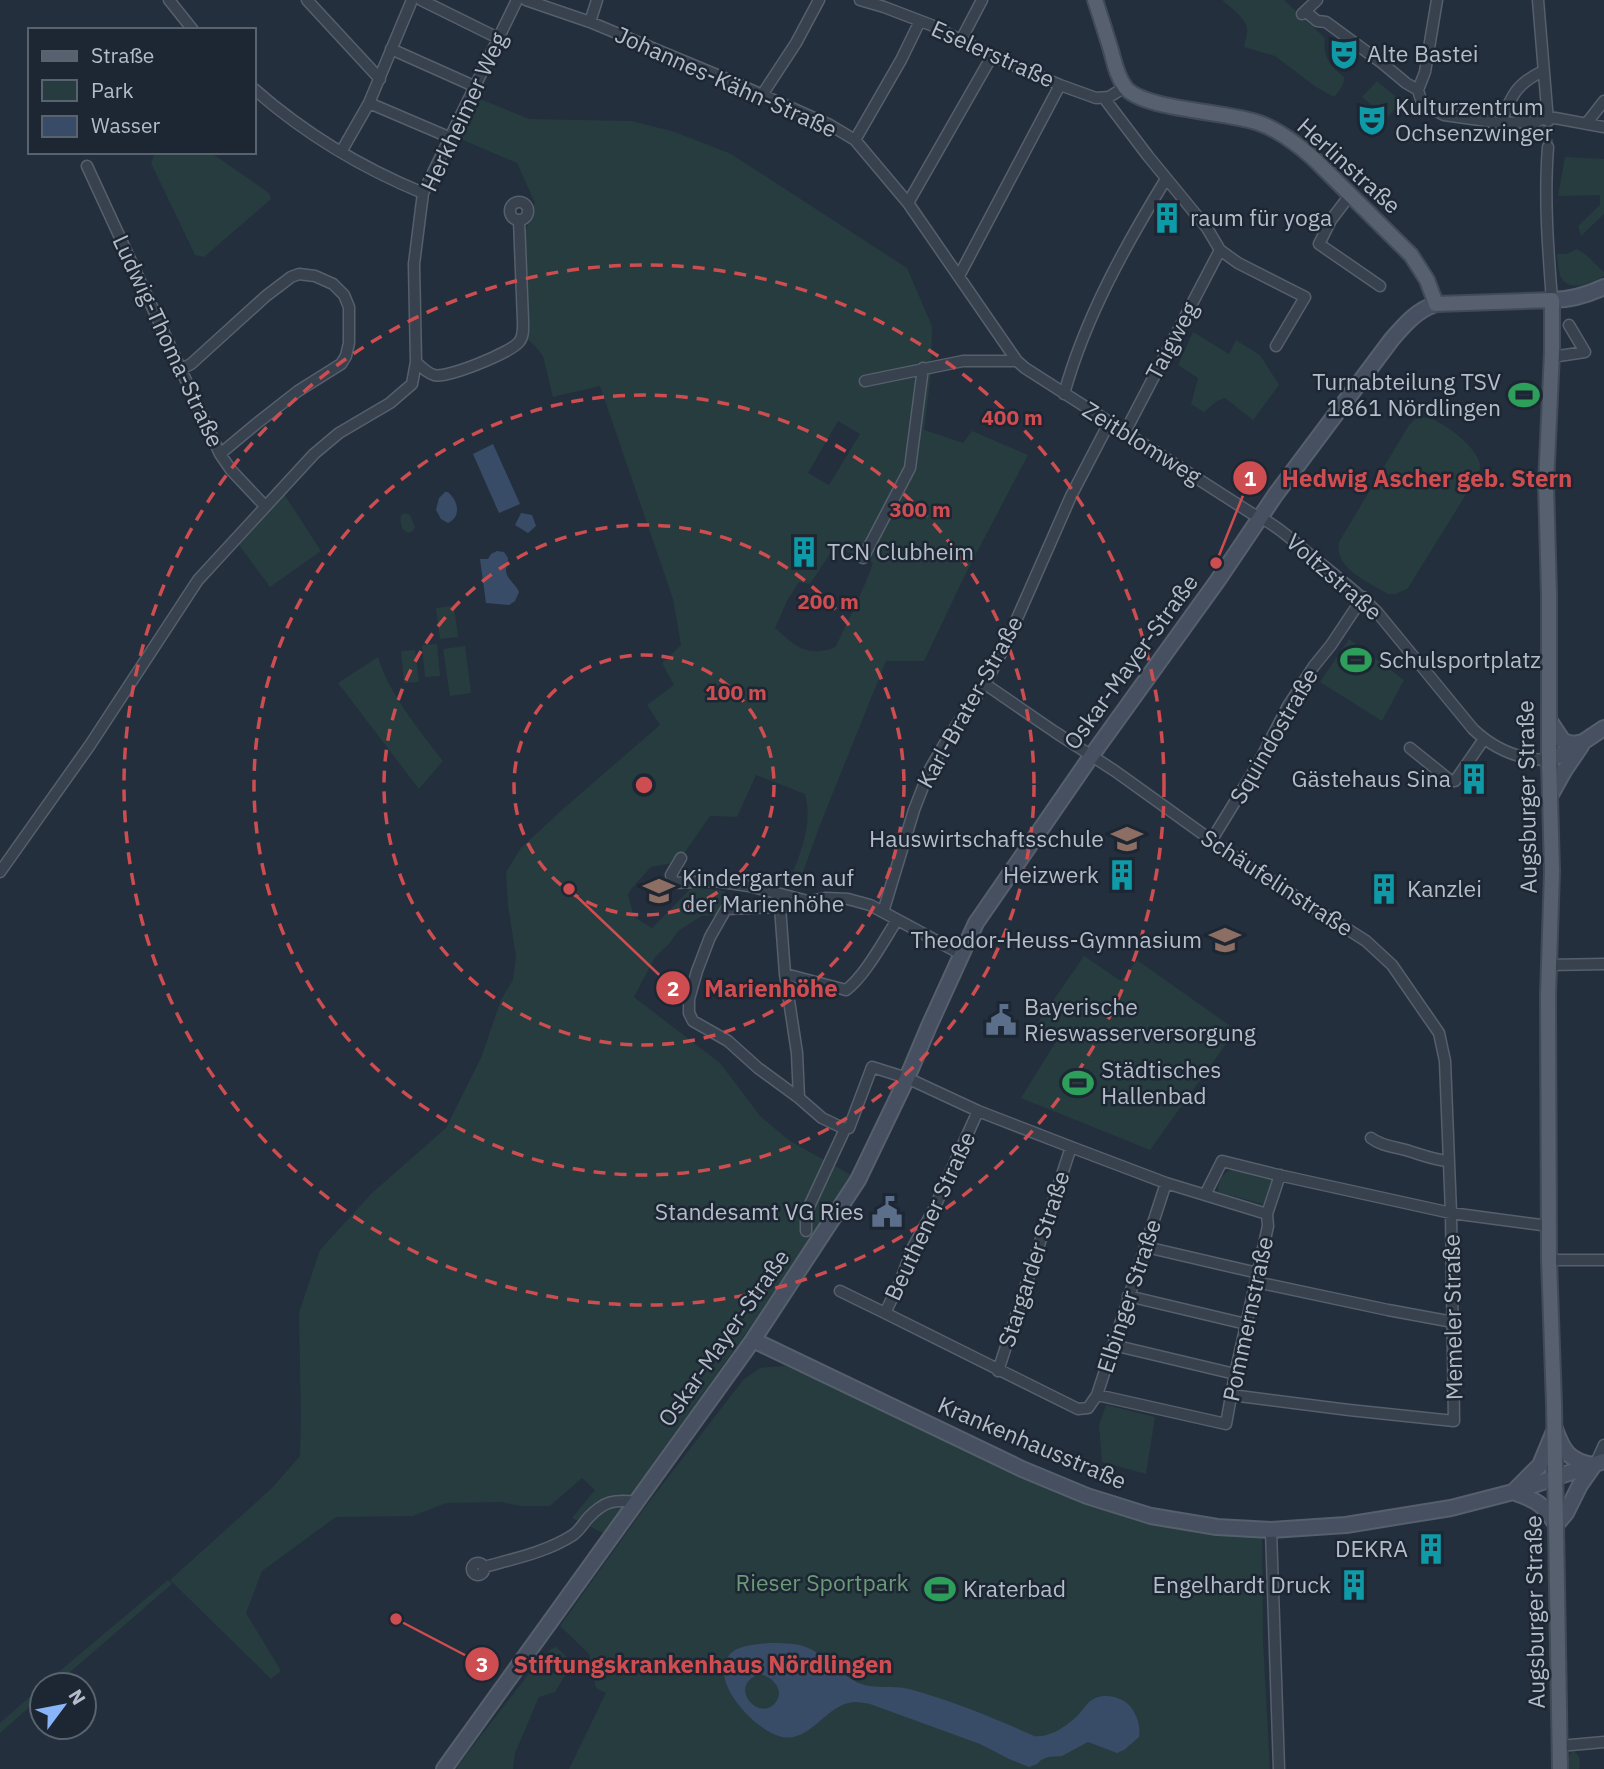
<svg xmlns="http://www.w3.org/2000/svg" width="1604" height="1769" viewBox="0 0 1604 1769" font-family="'IBM Plex Sans',sans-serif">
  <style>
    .green { fill: #263c3f; fill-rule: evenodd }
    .water { fill: #394c67; fill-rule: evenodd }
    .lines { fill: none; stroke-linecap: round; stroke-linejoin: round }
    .street-tunnel { stroke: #3a4453; stroke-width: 10; stroke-dasharray: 10 5; stroke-linecap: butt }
    .street-casing { stroke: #565f6c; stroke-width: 13 }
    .secondary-casing { stroke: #565f6c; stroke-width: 18 }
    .primary-casing { stroke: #414a57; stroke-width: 18 }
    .street { stroke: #38414e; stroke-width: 10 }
    .secondary { stroke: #465061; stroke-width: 14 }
    .primary { stroke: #56606e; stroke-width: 14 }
    .ring { fill: none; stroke: #ce4d50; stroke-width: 3.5; stroke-dasharray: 12 9 }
    .labels { text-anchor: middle; stroke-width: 5; stroke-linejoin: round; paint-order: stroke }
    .street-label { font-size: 23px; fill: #b4bcc9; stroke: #1d2633 }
    .poi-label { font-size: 23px; fill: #b4bcc9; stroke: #1d2633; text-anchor: start }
    .park-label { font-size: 23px; fill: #6b9a76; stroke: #1d2633 }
    .centre { fill: #ce4d50; stroke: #1d2633; stroke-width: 3.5 }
    .ring-label { font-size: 21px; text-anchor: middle; font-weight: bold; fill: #ce4d50; stroke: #1d2633; stroke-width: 5; stroke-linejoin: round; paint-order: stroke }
    .leader { fill: none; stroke: #ce4d50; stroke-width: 2.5 }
    .callout-dot { fill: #ce4d50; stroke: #1d2633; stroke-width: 2.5 }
    .mark-label { font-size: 21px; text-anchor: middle; font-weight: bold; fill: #fff }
    .callout-label { font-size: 24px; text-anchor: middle; font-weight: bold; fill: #ce4d50; stroke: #1d2633; stroke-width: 5; stroke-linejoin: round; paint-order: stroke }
  </style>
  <rect width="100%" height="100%" fill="#242f3e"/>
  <path class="green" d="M1222,0h62l41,38c-3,18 5,28 19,39 1,8 -5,14 -10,20l-18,-10 -41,-31 -31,-9c1,-5 4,-14 3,-19 -2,-11 -17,-21 -25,-28z
    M1377,81l24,20 -14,17 -25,-21z
    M478,98l51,21 102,2 44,11 56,22 176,114 25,58 -1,47 -7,57 39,13 9,-12 56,24 -62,118 -42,88h-38l-66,164 -23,64 -10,-1c11,-30 27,-62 18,-94l-49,-19 -19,42 -27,-1 -32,46 -27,5 -19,21 -4,7 6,22 18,11 40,-41 33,4 -5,24 -18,1 -24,15 -9,13 -14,13 -21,40 86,66 41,54 29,24 63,35 -102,150 -148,207 -31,-15 23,-28 -13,-12 -32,28h-30l-19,-4 -55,1 -33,13 -77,1 -74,54 -16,42 35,58 -10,8 -101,-99 102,-92 28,-32 1,-39 -2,-104 21,-63 52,-57 74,-65 35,-70 20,-58 12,-20 3,-24 -8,-50 -2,-34 15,-24 42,-39 97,-84 -13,-20 27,-20 -12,-22 19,-18 -8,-46 -73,-213 -47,11 -10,-41 -8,-10 -8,-7 -2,-106 10,-30 -18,-40 -59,-25zM838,421l22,13 -31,51 -21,-12zM835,546l38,17c-10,29 -24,55 -37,83 -5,4 -9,4 -16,5 -20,2 -31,-11 -45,-23l13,-29 11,-17 11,2z
    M159,152h51l59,41 2,6 -67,58 -9,-2 -44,-92 3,-8z
    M1565,157l39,2v55l-23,22 -3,-10 22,-21v-10l-42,1z
    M1577,249l8,5 19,18v4c-12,6 -34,18 -43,1 -3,-6 -3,-16 -4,-23h10z
    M1193,332l36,22 7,-14 24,15 19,30 -26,35 -28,-22 -8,3 -13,11 -13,-8 7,-26 -20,-13z
    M1424,417c17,2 52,29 56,47 1,4 -1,6 -2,11l-70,113 -12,6h-8c-19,-12 -54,-25 -49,-52l70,-117 6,-6z
    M284,494l37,57 -51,36 -31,-42z
    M404,513l6,2 5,12 -2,4 -4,2c-7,-1 -10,-11 -8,-17z
    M454,606l4,31 -18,2 -4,-31z
    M1349,639l55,41 -22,41 -62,-39z
    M437,644l3,32 -15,1 -3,-32z
    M465,646l6,47 -21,3 -7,-47z
    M415,650l4,32 -15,1 -3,-32z
    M378,657c11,37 41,73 65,104l-24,28 -81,-106z
    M1084,956l37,25 16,-21 99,70 -86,120 -129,-52 36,-58 -20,-16z
    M1233,1169l40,11 -10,24 -45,-12c0,-11 5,-20 15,-23z
    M785,1366l365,149 112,14 1,113 7,127h-701l37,-76 -10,-5 -7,-34 -29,-28 85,-119 98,-127 17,-12z
    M1106,1405l49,12 -9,57 -44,-12 -3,-37z
    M168,1580l4,4 -117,101h-12z
    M556,1647l10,9 3,13 -14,23 -16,5 -24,56 -2,16h-55l-2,-1 78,-101 17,-18z
    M42,1686v10l-42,37v-10z
    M1573,1751c7,3 8,11 6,18h-12v-11z"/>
  <path class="water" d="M493,444l27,60 -21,9 -26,-59z
    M445,492h3c10,9 14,24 0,31l-7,-4 -5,-9 3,-12z
    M521,513l11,2 4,11 -8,7 -13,-8z
    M497,551l7,1 4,6c0,4 -2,7 -2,11 -1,9 10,15 13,23l-4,9 -6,4 -23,-2 -6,-44h8l3,-5z
    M771,1643c10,0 22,0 32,3 22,7 36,29 58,38 14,5 31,1 48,5 44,12 83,28 125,47 16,2 33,-10 44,-21 4,-4 7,-9 11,-13 11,-10 31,-7 41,4 7,9 11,20 9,31l-15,13 -7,3 -29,-11 -26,14 -14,1 -7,3 -4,4 -8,3 -20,-8 -29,-15 -110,-40c-5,-1 -11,-2 -16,-2 -29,2 -45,44 -75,34 -25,-7 -72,-56 -49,-82 8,-9 29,-10 41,-11zM760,1674c12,3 25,15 16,28 -17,22 -50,-17 -16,-28z"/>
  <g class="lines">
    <path class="street-tunnel" d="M1548,124v23"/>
    <defs>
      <path id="street" d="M169,0l24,30
        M307,0l73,79
        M421,0l77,38
        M526,0l64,22 132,55 108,48 25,15 53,63 109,158 8,7 226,145c22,9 40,26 58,41 23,19 47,37 68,58l96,117c21,20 47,31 76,31
        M860,0l24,7 47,18 61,31 68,29 36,13 13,-1 16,-10
        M1538,0l10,121
        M1305,11l12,10 9,1 56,41 24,20 12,7 3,10 13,10 10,5 57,8 34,-1 8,-3 12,-1 49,9
        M1302,14l15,-14
        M590,22l7,-22
        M961,40l21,-40
        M391,49l85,38
        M254,89c50,44 108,79 169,104
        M1418,90l7,-18 12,-72
        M762,95l34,-52 23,-43
        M1104,98l44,58 59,72 13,22 -95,182
        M369,103l82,35
        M1501,123c10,-27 15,-39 42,-52
        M1586,124l18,-23
        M855,140l46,-80 19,-39
        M1548,147c-4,51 0,102 4,153
        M341,152l28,-49 43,-103
        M87,166l133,288 11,16 34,36
        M1350,195l-19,25 -12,24 61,42
        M510 211a9 9 0 1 1 18 0a9 9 0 1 1-18 0Z
        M908,203l84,-147
        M1220,250l18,13 67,34 -29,49
        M959,276l101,-191
        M1552,357l33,-5 -16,-27
        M416,362c5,5 11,11 18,13 12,4 76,-22 85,-33 5,-6 4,-14 4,-21l-4,-101
        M181,369l10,-5 75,-68 25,-19 8,-3 16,2 18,8 11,11 5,12v36l-3,13 -5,8 -43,27 -42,33 -36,30
        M865,381l98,-20h54
        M1064,394c21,-76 61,-148 102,-215
        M863,558l47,-90 13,-100
        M985,684l70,48 60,39 124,89 127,81 26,24 47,68 6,28 6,152 3,208 -105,-11 -118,-15
        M1410,748l41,33h4l29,-42
        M1211,841l46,-75 31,-60 26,-40 17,-21 32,-48
        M681,858l-10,17 2,8 42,-2 34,5 55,14
        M0,872l90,-127 108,-165 116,-126 25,-21 51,-30 22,-19 4,-22 -2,-98 9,-71 94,-193
        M780,907l5,67 12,79 2,45
        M883,912l31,-102 16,-41 18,-31 37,-54 19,-36 67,-152 38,-73
        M961,954l-91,-49 -22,-6 -22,-1 -46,9 -54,2 -16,28 -13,34 -8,28v14l4,8 35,20 30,27 41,30 23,20 23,11 4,-1 23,-61 35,11 71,33 93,36 95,36 101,31 13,-39
        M1549,965l55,-1
        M785,974l61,16c19,-14 38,-50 51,-70
        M1371,1138c10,8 25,9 38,13 13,4 25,9 39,10
        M1205,1195l17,-34 52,13 177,39 98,13
        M806,1231v-18l39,-84
        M1146,1247l112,26
        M1549,1260h55
        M1256,1282l132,28 65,12
        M840,1291l45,22 15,-31 13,-35 20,-36 45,-100
        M1128,1296l118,28
        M885,1313l193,96 10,-1 9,-13 69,-212
        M1113,1345l122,29
        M998,1371l73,-224
        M1097,1395l129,29 9,-50 33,-148 -1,-12
        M1595,1465l9,-20
        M1271,1530l8,239
        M472 1569a6 6 0 1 1 12 0a6 6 0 1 1-12 0Z
        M484,1567c29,-8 63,-15 89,-32 6,-4 10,-11 15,-17 16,-17 26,-19 49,-16
        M1560,1746l44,-4"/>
      <path id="secondary" d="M1552,300c19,0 35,-5 52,-13
        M1549,720l14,21 10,3 10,-2
        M1549,760l22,-10 33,-22
        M1550,796l14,-25 17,-25
        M753,1340l269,129 65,27 64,20 66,11 54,3 75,-5 105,-17 62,-16 91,-31
        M1555,1429l-15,36 -27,27c23,8 31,12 43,33l10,-12 14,-28 14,-20
        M1555,1429c8,22 14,32 38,36
        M444,1769l309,-429 105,-160 49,-102 22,-52 47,-103 116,-168 126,-175 58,-86 116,-155c13,-15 25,-29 44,-35"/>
      <path id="primary" d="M1095,0c5,15 10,31 15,47 4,13 6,28 15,40 17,23 102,24 134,36 20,7 38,21 54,35l98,97 16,25 9,24 116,-4v52l-6,132 3,110v166l3,111 -4,124 1,265 5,144 6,365"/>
    </defs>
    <use href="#street" class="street-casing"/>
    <use href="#secondary" class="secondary-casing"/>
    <use href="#primary" class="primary-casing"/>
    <use href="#street" class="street"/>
    <use href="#secondary" class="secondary"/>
    <use href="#primary" class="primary"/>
  </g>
  <g class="ring">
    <circle cx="644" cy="785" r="130"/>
    <circle cx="644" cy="785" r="260"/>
    <circle cx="644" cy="785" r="390"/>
    <circle cx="644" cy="785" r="520"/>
  </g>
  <defs>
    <symbol id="theatre-bare" viewBox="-9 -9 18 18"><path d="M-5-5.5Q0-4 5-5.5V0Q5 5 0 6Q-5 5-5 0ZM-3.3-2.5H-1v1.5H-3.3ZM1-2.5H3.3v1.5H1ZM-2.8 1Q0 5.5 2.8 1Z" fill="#0f9aa8" stroke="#1d2633" stroke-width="2.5" paint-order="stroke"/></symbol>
    <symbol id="building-bare" viewBox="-9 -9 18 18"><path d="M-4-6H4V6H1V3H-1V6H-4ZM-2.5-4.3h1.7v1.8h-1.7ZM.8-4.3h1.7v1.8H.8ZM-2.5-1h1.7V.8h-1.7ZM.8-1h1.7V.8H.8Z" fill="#0f9aa8" stroke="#1d2633" stroke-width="2.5" paint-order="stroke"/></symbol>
    <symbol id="stadium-bare" viewBox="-9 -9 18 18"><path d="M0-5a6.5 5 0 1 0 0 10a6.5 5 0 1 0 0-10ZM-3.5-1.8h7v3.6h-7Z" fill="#2e9e5b" stroke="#1d2633" stroke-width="2.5" paint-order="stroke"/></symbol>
    <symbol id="school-bare" viewBox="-9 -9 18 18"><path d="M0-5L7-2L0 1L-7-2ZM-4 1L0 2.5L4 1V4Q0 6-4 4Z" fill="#8d6e63" stroke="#1d2633" stroke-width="2.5" paint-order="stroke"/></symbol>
    <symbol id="civic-bare" viewBox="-9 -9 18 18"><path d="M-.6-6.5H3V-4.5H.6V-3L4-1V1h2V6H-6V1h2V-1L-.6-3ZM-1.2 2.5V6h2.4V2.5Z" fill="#5c6f8a" stroke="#1d2633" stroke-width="2.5" paint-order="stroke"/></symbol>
  </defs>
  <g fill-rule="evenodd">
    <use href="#theatre-bare" x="1322" y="32" width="44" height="44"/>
    <use href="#theatre-bare" x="1350" y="98" width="44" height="44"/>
    <use href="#building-bare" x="1145" y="196" width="44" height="44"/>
    <use href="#stadium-bare" x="1502" y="373" width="44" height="44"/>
    <use href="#building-bare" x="782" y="530" width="44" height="44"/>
    <use href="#stadium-bare" x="1334" y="638" width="44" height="44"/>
    <use href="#building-bare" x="1452" y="757" width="44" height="44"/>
    <use href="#school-bare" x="1105" y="817" width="44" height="44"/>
    <use href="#building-bare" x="1100" y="853" width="44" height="44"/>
    <use href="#building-bare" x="1362" y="867" width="44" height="44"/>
    <use href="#school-bare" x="637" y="869" width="44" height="44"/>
    <use href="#school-bare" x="1203" y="918" width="44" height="44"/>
    <use href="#civic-bare" x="979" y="998" width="44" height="44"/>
    <use href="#stadium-bare" x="1056" y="1061" width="44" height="44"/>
    <use href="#civic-bare" x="865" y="1190" width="44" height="44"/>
    <use href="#building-bare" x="1409" y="1527" width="44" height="44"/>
    <use href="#building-bare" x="1332" y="1563" width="44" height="44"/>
    <use href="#stadium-bare" x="918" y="1567" width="44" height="44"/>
  </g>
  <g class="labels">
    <g class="street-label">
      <text transform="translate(993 54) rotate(24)" y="8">Eselerstraße</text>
      <text transform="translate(726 82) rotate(24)" y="8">Johannes-Kähn-Straße</text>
      <text transform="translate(464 112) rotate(-65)" y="8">Herkheimer Weg</text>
      <text transform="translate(1349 166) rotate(42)" y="8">Herlinstraße</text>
      <text transform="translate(168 341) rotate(65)" y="8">Ludwig-Thoma-Straße</text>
      <text transform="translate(1172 341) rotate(-62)" y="8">Taigweg</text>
      <text transform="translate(1142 443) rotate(32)" y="8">Zeitblomweg</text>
      <text transform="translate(1334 577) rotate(41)" y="8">Voltzstraße</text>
      <text transform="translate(1131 662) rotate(-54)" y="8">Oskar-Mayer-Straße</text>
      <text transform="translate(970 702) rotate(-61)" y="8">Karl-Brater-Straße</text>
      <text transform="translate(1274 736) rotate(-60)" y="8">Squindostraße</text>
      <text transform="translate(1527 797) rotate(-91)" y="8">Augsburger Straße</text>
      <text transform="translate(1277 883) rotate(33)" y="8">Schäufelinstraße</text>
      <text transform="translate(930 1216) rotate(-65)" y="8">Beuthener Straße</text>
      <text transform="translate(1034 1259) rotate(-72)" y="8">Stargarder Straße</text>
      <text transform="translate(1129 1296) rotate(-72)" y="8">Elbinger Straße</text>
      <text transform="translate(1453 1317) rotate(-91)" y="8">Memeler Straße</text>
      <text transform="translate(1248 1319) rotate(-78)" y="8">Pommernstraße</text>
      <text transform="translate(724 1338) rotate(-55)" y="8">Oskar-Mayer-Straße</text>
      <text transform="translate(1032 1443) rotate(23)" y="8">Krankenhausstraße</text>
      <text transform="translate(1535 1612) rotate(-91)" y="8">Augsburger Straße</text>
    </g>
    <g class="poi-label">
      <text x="1367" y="62">Alte Bastei</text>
      <text x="1395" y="115">Kulturzentrum<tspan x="1395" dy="26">Ochsenzwinger</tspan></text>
      <text x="1190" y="226">raum für yoga</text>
      <text x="1501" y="390" text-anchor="end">Turnabteilung TSV<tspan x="1501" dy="26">1861 Nördlingen</tspan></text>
      <text x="827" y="560">TCN Clubheim</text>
      <text x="1379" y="668">Schulsportplatz</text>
      <text x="1451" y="787" text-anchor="end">Gästehaus Sina</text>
      <text x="1104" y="847" text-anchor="end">Hauswirtschaftsschule</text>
      <text x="1099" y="883" text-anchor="end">Heizwerk</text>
      <text x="682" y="886">Kindergarten auf<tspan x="682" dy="26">der Marienhöhe</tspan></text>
      <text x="1407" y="897">Kanzlei</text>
      <text x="1202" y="948" text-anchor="end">Theodor-Heuss-Gymnasium</text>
      <text x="1024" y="1015">Bayerische<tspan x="1024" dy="26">Rieswasserversorgung</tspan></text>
      <text x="1101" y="1078">Städtisches<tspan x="1101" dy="26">Hallenbad</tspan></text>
      <text x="864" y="1220" text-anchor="end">Standesamt VG Ries</text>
      <text x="1408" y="1557" text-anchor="end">DEKRA</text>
      <text x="1331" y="1593" text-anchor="end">Engelhardt Druck</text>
      <text x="963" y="1597">Kraterbad</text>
    </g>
    <g class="park-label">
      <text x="822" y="1591">Rieser Sportpark</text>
    </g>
  </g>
  <circle cx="644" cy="785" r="10" class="centre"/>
  <g class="ring-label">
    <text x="1012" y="425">400 m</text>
    <text x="920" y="517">300 m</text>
    <text x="828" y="609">200 m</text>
    <text x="736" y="700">100 m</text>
  </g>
  <path class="leader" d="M1216 563L1250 478M569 889L673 988M396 1619L482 1664"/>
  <g class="callout-dot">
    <circle cx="1216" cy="563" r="7"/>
    <circle cx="569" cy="889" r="7"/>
    <circle cx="396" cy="1619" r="7"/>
    <circle cx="1250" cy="478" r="18"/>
    <circle cx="673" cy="988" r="18"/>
    <circle cx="482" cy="1664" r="18"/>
  </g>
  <g class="mark-label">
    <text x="1250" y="486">1</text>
    <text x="673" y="996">2</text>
    <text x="482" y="1672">3</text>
  </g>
  <g class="callout-label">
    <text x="1427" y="487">Hedwig Ascher geb. Stern</text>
    <text x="771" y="997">Marienhöhe</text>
    <text x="703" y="1673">Stiftungskrankenhaus Nördlingen</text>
  </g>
  <rect x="28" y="28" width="228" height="126" fill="#1d2633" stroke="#59626f" stroke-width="2"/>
  <rect x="42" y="51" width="35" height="10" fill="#56606e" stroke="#59626f" stroke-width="2"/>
  <text x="91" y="63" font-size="21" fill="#b4bcc9">Straße</text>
  <rect x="42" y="80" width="35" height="21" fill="#263c3f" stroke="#59626f" stroke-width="2"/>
  <text x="91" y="98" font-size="21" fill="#b4bcc9">Park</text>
  <rect x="42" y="116" width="35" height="21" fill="#394c67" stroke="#59626f" stroke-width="2"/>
  <text x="91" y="133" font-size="21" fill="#b4bcc9">Wasser</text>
  <g transform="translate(63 1706) rotate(58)"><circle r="33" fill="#1d2633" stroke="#59626f" stroke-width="2"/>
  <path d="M0-5L12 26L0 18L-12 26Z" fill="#8ab4f8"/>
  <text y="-10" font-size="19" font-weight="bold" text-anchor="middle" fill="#b4bcc9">N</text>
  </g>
</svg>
